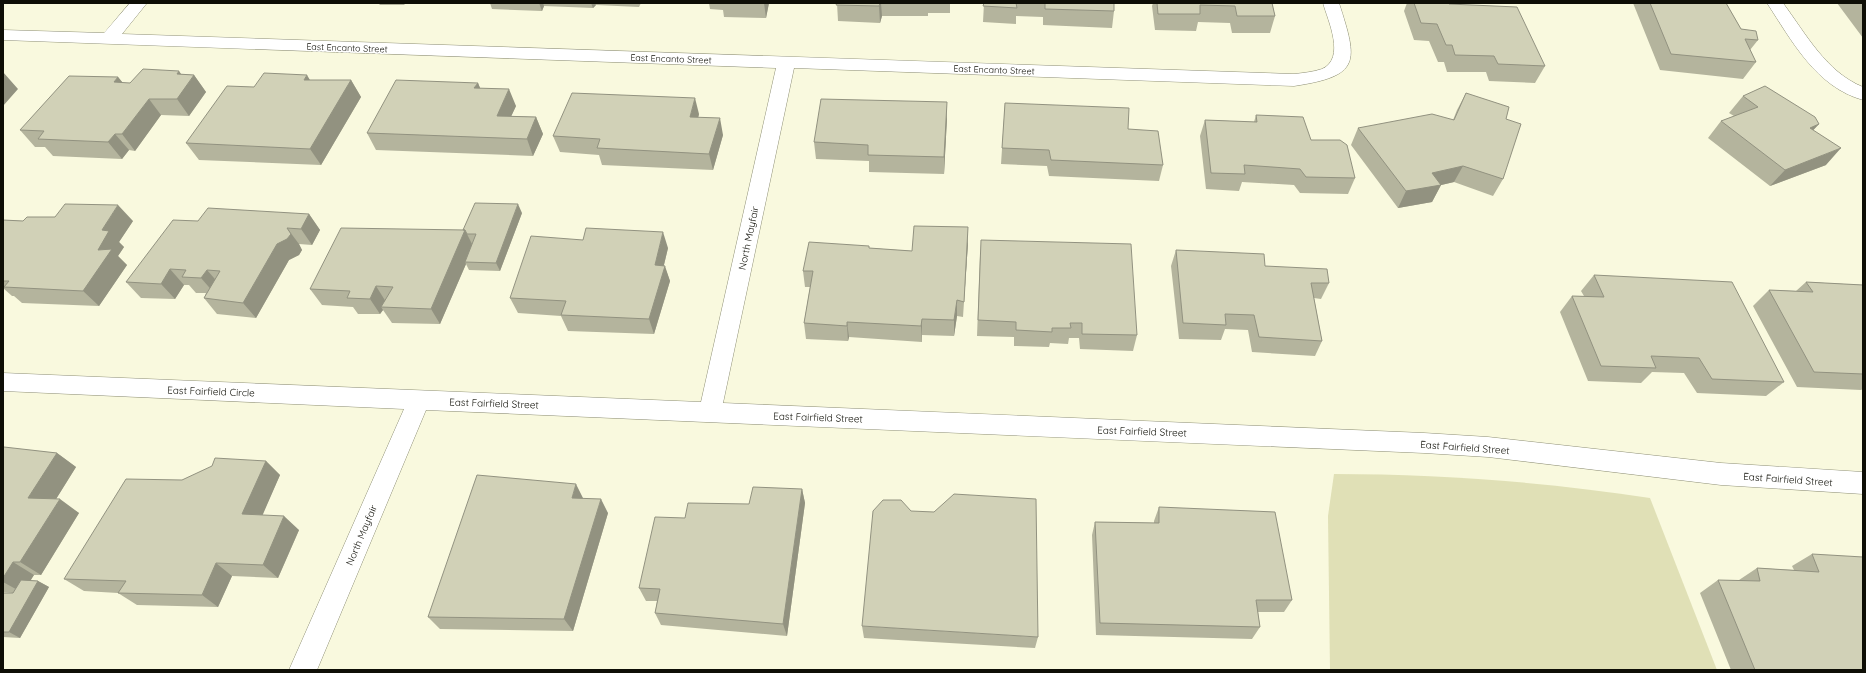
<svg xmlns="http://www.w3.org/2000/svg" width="1866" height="673" viewBox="0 0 1866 673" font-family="Quicksand,sans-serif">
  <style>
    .green { fill: #e0e0b6 }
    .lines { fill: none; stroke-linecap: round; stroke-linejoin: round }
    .minor-casing { stroke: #8f9077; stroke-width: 1 }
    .minor { fill: #fff; fill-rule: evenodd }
    .wall { fill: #b4b49d }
    .shaded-wall { fill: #929280 }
    .building { fill: #d1d1b7; stroke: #929280 }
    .labels { text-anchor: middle; stroke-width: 3; stroke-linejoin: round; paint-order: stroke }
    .far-street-label { font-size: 9px; fill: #0e0e06; stroke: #fff }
    .street-label { font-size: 10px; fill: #0e0e06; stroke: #fff }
  </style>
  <rect width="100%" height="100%" fill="#f9f9de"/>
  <path class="green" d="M1334,474c106,0 211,8 316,24l67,172h-387l-2,-154z"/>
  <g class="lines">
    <defs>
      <path id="minor" d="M130,3h17l-25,31 1172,40c9,-1 19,-2 28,-5 24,-11 6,-48 1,-66h16c19,59 22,73 -45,83l-500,-18 -71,335 701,30 64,4 233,26 142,9v22l-142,-9 -233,-28 -64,-4 -998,-43 -109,260h-28l115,-261 -401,-18v-18l698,29 75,-334 -773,-28v-10l101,3z
        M1767,3h16c23,31 43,69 80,84v13c-47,-13 -71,-59 -96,-97z"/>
    </defs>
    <use href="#minor" class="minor-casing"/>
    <use href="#minor" class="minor"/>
  </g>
  <path class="wall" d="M378,3h28l-2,2h-24z
    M490,3h151l-2,4 -43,-2 -3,3 -49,-2 -2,5 -50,-2z
    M709,3h60l-3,15 -42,-1 -1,-7 -13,-1z
    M837,3h113v10h-22v3h-46l-2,7 -42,-2z
    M984,3h130v8l-2,17 -69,-3v-8l-27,-1v8l-33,-2z
    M1153,3h119l3,13 -5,17h-38l-2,-10 -32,-1 -2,9 -41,-1 -3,-24z
    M1407,3h42v1l96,62 -10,17 -46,-2 -3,-9h-39l-3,-10h-6l-9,-21 -15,-1 -10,-29z
    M1633,3h93l15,26 17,11 -8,10 6,12 -13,17 -83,-9z
    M1837,3h26v35z
    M181,74l13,1 12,17 -17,24 -28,-1 -26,36 -6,-1 -7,9 -69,-3 -8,-9h-10l-15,-17 98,-53 5,6h7z
    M310,80h41l10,17 -40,68 -122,-5 -13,-17 68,-56z
    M478,83l2,5 36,18 -5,10 25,1 7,17 -10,22 -157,-6 -9,-17z
    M1466,93l40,26 -3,60 -10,17 -39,-14 -13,3 -9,17 -34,6 -47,-63 7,-17 95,-8 4,-10z
    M1743,96l76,28 -6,6 13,35 -56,21 -62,-48 13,-17 13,-5 -5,-3z
    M1005,103l123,26 35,36 -4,16 -110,-5 -2,-10 -46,-2z
    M699,114l-1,4 25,17 -10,35 -111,-5 -3,-10 -39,-3 -7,-16z
    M1256,115l55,25 44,38 -7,16 -48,-1 -6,-8 -52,-3 -3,9 -33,-2 -6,-53 5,-16 49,2z
    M947,118l-3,56 -75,-2v-11l-53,-2 -2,-17z
    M522,213l-22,58 -31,-1 -3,-6 -26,60 -48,-1 -9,-13 -3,4h-22l-5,-7 -31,-2 -12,-16 153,-59z
    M309,214l11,16 -8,15 -13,-1 3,6 -3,5 -10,5 -33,58 -39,-4 -13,-16 2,-5h-10l-7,-8h-5l-9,14 -34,-1 -15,-16 72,-61z
    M3,220l20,1h110l-14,21 5,5 -6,9 9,9 -28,41 -77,-3 -8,-7h-2l-9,-8z
    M968,243l-5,74 -6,-1 -3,20 -32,-1v7l-73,-5 -1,4 -42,-2 -2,-16 6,-36h-5l-2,-16 66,-25v2l43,3z
    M668,248l-4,17 6,16 -16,53 -86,-3 -7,-15 -43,-3 -8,-15z
    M1176,250l89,16 64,17 -8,16 -7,-1 8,43 -7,15 -63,-4 -4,-22 -23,-1 -4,11 -42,-1 -8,-73z
    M980,256l157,79 -4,16 -53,-2 -1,-11h-10l-1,6 -18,-1 -1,4 -35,-1v-9l-37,-1z
    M1594,275l190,107 -18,14 -69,-3 -13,-20 -32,-1 -11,11 -53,-2 -28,-69 12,-16h12l-3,-5z
    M1806,282l57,3v104l-2,1 -64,-3 -44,-81 16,-16 27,1z
    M3,448l54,5 19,14 -20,32 23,14 -38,62h-7l-4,5 8,1 11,6 -29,51 -17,-1v-44h10l-10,-1z
    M266,461l14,14 -18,40 37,15 -21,48 -46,-2 -14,31 -81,-2 -19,-12 -34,-2 -20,-12 118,-99z
    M802,489l3,14 -18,133 -126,-11 -6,-12 2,-12h-11l-7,-13 110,-84z
    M583,498v1l25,14 -35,118 -133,-2 -12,-12z
    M1159,507l133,93 -8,12h-26l2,15 -8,12 -156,-4 -4,-100 3,-13 59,1v-2z
    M1812,554l51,116h-132l-31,-77 18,-13h21l18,-12 37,2 -2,-4z
    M862,626l176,11 -3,11 -171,-10z"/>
  <path class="shaded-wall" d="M539,3h4l1,3 -2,5z
    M591,3h4l1,2 -3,3z
    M764,3h5l-3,15z
    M880,3h1l1,13 -2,7 -1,-17z
    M179,71l9,13 6,-9 12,17 -17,24 -12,-17v-25z
    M3,72l15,17 -15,17z
    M307,75l10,17 -13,-12z
    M118,77l13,16 -17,-11z
    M351,80l10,17 -40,68 -11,-16z
    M478,83l7,17 -11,-12z
    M509,89l7,17 -12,26 -7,-16z
    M695,98l4,16 -5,20 -4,-17z
    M149,99l12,16 -26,36 -13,-17z
    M947,102v16l-3,56v-17z
    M536,117l7,17 -10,22 -6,-17z
    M720,118l3,17 -10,35 -4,-16z
    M1819,124l-15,16 6,-12z
    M115,134l14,16 -7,9 -14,-17z
    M1841,148l-15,17 -56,21 15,-16z
    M1463,166l-9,16 -17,4 4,-1 -9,17 -34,6 8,-17 26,-18z
    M518,204l4,9 -22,58 -4,-8z
    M118,205l15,16 -14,21 5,5 -6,9 9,9 -28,41 -16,-15 15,-41 4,-20z
    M309,214l11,16 -8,15 -11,-16z
    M968,227v16l-5,74 1,-15z
    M287,228l12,16 3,6 -3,5 -10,5 -33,58 -13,-15 34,-59z
    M465,230l8,16 -8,16 1,2 -26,60 -9,-15z
    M663,232l5,16 -8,33 -5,-16z
    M665,266l5,15 -16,53 -5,-15z
    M170,269l14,16 -9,14 -14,-15z
    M207,270l14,16 -6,8 -14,-16z
    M376,286l10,16 -5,5 2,3 -3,4 -10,-15z
    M957,300v16l-3,20v-16z
    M922,319v23l-1,-16z
    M847,322l2,15 -1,4 -1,-15z
    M57,453l19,14 -28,45 -20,-14z
    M266,461l14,14 -23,53 -15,-14z
    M576,484l7,14 -4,14 -7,-14z
    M802,489l3,14 -18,133 -4,-12z
    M60,499l19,14 -38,62 -21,-13z
    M601,499l7,14 -35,118 -9,-12z
    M284,516l15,14 -21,48 -15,-13z
    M13,562l21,13 -11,18 -20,-11v-4z
    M216,563l16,13 -14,31 -16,-12z
    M38,581l11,6 -29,51 -11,-6z"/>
  <path class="building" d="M837,3h43l-1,3 -43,-1z
    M984,3h32l1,5 -34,-2z
    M1045,3h69v8l-69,-2z
    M1157,3h115l3,13h-38l-2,-10 -35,-1v9h-42z
    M1414,3h35v1l68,3 28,59 -47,-2 -4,-8 -39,-1 -3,-10h-6l-9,-21 -16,-1z
    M1650,3h76l15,26 15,2 2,9 -13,-1 11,23 -85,-8z
    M143,69l36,2 -2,3 17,1 -17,24h-28l-27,35h-7l-7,8 -70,-3 6,-8 -24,-1 49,-54 49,1 -4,5 16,1z
    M264,73l43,2 -3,5h47l-41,69 -124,-6 41,-57 27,1z
    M396,80l82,3 -4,5 35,1 -12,27 39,1 -9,22 -160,-6z
    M1765,86l50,31 4,7 -9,4 31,20 -56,22 -64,-49 37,-14 -15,-11z
    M572,93l123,5 -5,19 30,1 -11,36 -112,-6 3,-9 -47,-3z
    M1466,93l43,14 -3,12 15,5 -18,55 -40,-13 -31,7 9,12 -35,6 -48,-63 74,-14 22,6z
    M821,99l126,3 -3,55 -76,-2v-10l-54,-3z
    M1005,103l124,5 -1,21 30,2 5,34 -112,-5 -2,-10 -47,-2z
    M1256,115l47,2 8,23h29l7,5 8,33 -49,-1 -6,-8 -56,-4 1,9 -34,-1 -6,-53 52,2z
    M475,203l43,1 -22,59 -31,-1 11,-28h-9l-2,-4h-2z
    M65,204l53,1 -16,25 7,1 -11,19 14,-1 -29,42 -79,-4 5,-6h-6v-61l20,1 4,-4h28z
    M208,208l101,6 -8,15 -14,-1 4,6 -4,5 -10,5 -34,59 -39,-5 16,-27 -13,-1 -6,8 -19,-1 4,-7 -16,-1 -9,15 -35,-2 47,-62 25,1z
    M914,226l54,1 -4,75 -7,-2 -3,20 -32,-1 -1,7 -74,-4v4l-43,-3 9,-52h-10l6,-29 60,4v2l43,3z
    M341,228l124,2 -34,79 -50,-2 12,-20 -17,-1 -6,13 -23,-1 3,-7 -40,-2z
    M586,228l77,4 -8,33 10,1 -16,53 -88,-4 5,-14 -56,-3 21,-62 52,4z
    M981,240l150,4 6,91 -55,-1v-11h-12l1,5h-19v4l-36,-2v-8l-38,-2z
    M1176,250l88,4 1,12 62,3 2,14h-18l11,58 -63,-4 -5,-22 -29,-1 1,11 -43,-2z
    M1594,275l138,7 52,100 -72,-3 -13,-21 -48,-2 5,12 -55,-2 -29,-70 32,1z
    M1806,282l57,3v89l-49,-2 -45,-82 44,2z
    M4,447l53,6 -29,45 32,1 -40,63h-7l-10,16v-130z
    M215,458l51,3 -24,53 42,2 -21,49 -47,-2 -14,32 -84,-2 8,-12 -62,-2 62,-100 56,1 30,-14z
    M477,475l99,9 -4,14 29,1 -37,120 -136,-2z
    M753,487l49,2 -19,135 -128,-11 5,-24 -21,-1 16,-71 30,1 3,-15 61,1z
    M954,494l82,5 2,138 -176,-11 11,-115 10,-11h18l10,11 23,1z
    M1159,507l116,5 17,88h-36l4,27 -160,-4 -5,-101 64,1z
    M1812,554l51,3v113h-108l-37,-90 42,1 -3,-13 62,4z
    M21,580l17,1 -29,51h-6v-39h10z"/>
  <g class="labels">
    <g class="far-street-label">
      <text transform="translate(347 48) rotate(2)" y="3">East Encanto Street</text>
      <text transform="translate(671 59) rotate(2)" y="3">East Encanto Street</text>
      <text transform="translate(994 70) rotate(2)" y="3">East Encanto Street</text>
    </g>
    <g class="street-label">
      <text transform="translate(748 238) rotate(-78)" y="4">North Mayfair</text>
      <text transform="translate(211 391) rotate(2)" y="4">East Fairfield Circle</text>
      <text transform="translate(494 403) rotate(2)" y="4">East Fairfield Street</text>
      <text transform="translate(818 417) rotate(2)" y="4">East Fairfield Street</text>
      <text transform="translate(1142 431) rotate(2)" y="4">East Fairfield Street</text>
      <text transform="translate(1465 447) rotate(4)" y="4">East Fairfield Street</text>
      <text transform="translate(1788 479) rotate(4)" y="4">East Fairfield Street</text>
      <text transform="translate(361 535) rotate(-67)" y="4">North Mayfair</text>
    </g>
  </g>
  <rect width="1866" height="673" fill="none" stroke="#0e0e06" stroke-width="8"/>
</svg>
